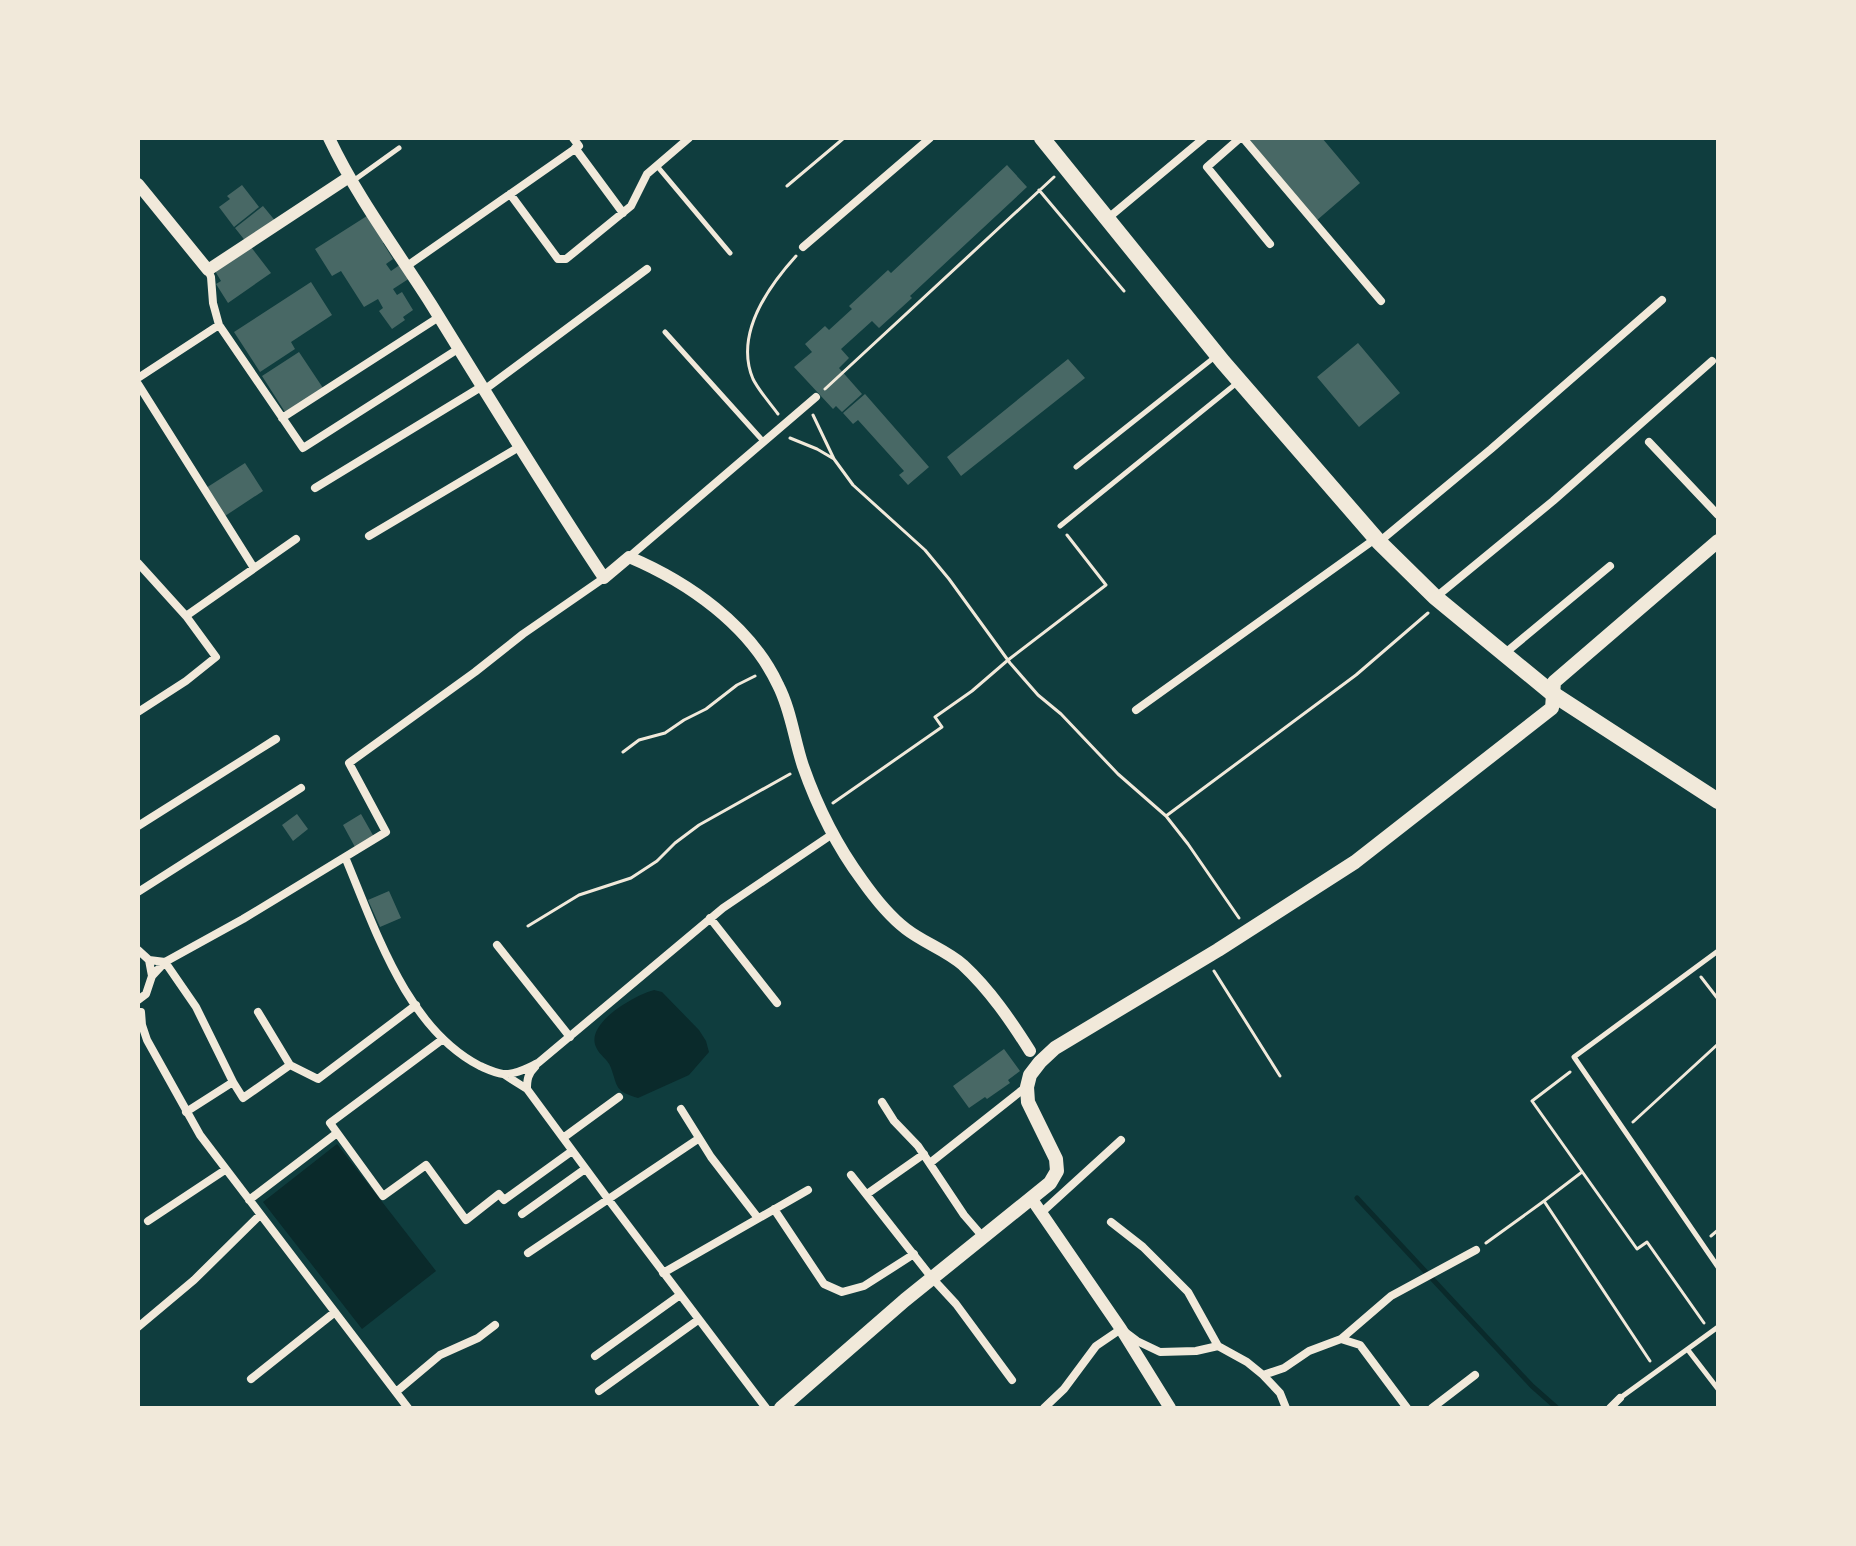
<svg xmlns="http://www.w3.org/2000/svg" width="1856" height="1546" viewBox="0 0 1856 1546" font-family="Overpass,sans-serif">
  <style>
    .water { fill: #0a2a2b }
    .lines { fill: none; stroke-linecap: round; stroke-linejoin: round }
    .stream { stroke: #0a2a2b; stroke-width: 5 }
    .building { fill: #486865 }
    .path { stroke: #f1e9da; stroke-width: 3 }
    .service { stroke: #f1e9da; stroke-width: 5 }
    .minor { stroke: #f1e9da; stroke-width: 8 }
    .tertiary { stroke: #f1e9da; stroke-width: 12 }
    .secondary { stroke: #f1e9da; stroke-width: 14 }
    .primary { stroke: #f1e9da; stroke-width: 16 }
  </style>
  <rect width="100%" height="100%" fill="#0f3d3e"/>
  <path class="water" d="M654,990l8,2 37,38 7,11 3,11 -20,23 -51,23c-23,-7 -20,-10 -27,-30 -3,-9 -12,-13 -15,-21 -11,-24 39,-52 58,-57z
    M337,1144l99,127 -74,58 -99,-127z"/>
  <g class="lines">
    <path class="stream" d="M1357,1198l175,188 25,22"/>
  </g>
  <path class="building" d="M1247,138h75l38,45 -44,38z
    M1007,165l20,22 -117,109 2,2 -33,30 -7,-7 -31,28 8,9 -10,10 23,26 -20,18 -6,-6 -3,3 -39,-42 18,-15 -7,-8 20,-18 4,4 23,-21 -3,-3 39,-36 3,3z
    M242,185l17,22 -25,20 -15,-20 11,-8 -3,-3z
    M263,206l14,17 -30,20 -12,-15z
    M370,214l17,27 -4,2 10,16 -7,5 5,7 10,-7 9,14 -17,11 4,6 5,-3 11,18 -10,7 2,3 -13,9 -13,-18 4,-3 -5,-9 -14,8 -23,-36 -9,5 -17,-27z
    M251,247l20,26 -43,30 -12,-19 5,-3 -6,-10z
    M311,282l21,33 -41,27 4,7 -35,23 -26,-40z
    M1358,343l42,50 -41,34 -42,-50z
    M299,352l24,36 -38,24 -23,-36z
    M1068,359l17,19 -124,98 -14,-19z
    M865,394l64,73 -21,18 -9,-10 5,-4 -46,-51 -5,4 -10,-11z
    M245,463l18,28 -38,25 -19,-28z
    M297,814l11,15 -15,12 -11,-16z
    M361,814l13,23 -19,10 -12,-22z
    M389,891l12,27 -21,9 -12,-27z
    M1004,1049l16,22 -12,9 2,3 -23,16 -2,-2 -16,11 -16,-22z"/>
  <g class="lines">
    <path class="path" d="M787,186l57,-48
      M1039,190l85,101
      M825,389l229,-212
      M778,414c-8,-11 -19,-23 -25,-35 -19,-45 15,-92 43,-123
      M813,415l21,44 19,26 72,65 24,29 61,84 28,32 23,19 57,60 48,42 22,28 51,74
      M790,438l27,11 17,10
      M623,752l16,-12 26,-7 19,-13 22,-11 31,-24 18,-9
      M833,803l109,-76 -7,-10 37,-26 36,-31 98,-75 -39,-50
      M1166,816l190,-141 72,-62
      M528,926l51,-31 52,-17 26,-17 18,-18 24,-18 91,-51
      M1214,971l66,105
      M1701,977l17,22
      M1570,1072l-38,29 105,148 10,-7 57,81
      M1633,1122l85,-78
      M1582,1172l-38,29 106,160
      M1711,1236l7,-6
      M1486,1243l58,-42"/>
    <path class="service" d="M657,166l73,87
      M353,181l46,-33
      M665,332l98,109
      M1076,467l140,-111
      M1060,526l178,-144
      M1718,951l-144,106 144,210
      M1688,1350l30,39
      M1620,1398l98,-71"/>
    <path class="minor" d="M1240,138l-33,29 63,77
      M1243,138l138,163
      M575,148l48,65
      M510,194l48,65h8l65,-53 16,-32 42,-36
      M1107,219l97,-81
      M803,247l127,-109
      M407,266l172,-120 -6,-8
      M208,270l3,7 2,26 6,22 84,123 155,-99
      M138,378l81,-53
      M138,384l116,184
      M484,390l163,-121
      M282,418l157,-101
      M1649,442l69,73
      M315,488l166,-101
      M369,536l150,-89
      M1379,542l112,-93 171,-149
      M629,557l187,-160
      M138,563l48,53
      M1436,597l117,-96 159,-140
      M1504,654l106,-88
      M1136,710l239,-171
      M138,712l48,-31 30,-24 -30,-41 110,-77
      M138,826l138,-87
      M345,857c30,71 61,171 135,209 7,3 15,7 23,8 12,1 24,-6 35,-11l185,-155 111,-75
      M138,892l163,-104
      M710,918l67,85
      M497,945l73,92
      M138,950l11,10
      M149,960l16,2 -13,14z
      M138,1000l8,-6 6,-18
      M141,1012l1,13 5,15 53,95 208,273
      M443,1039l-113,84 53,73 43,-31 40,55 33,-26 5,6 68,-49
      M290,1065l28,14 98,-74
      M505,1075l22,14c0,-10 1,-15 8,-22
      M233,1082l-37,-75 -31,-45 78,-43 143,-87 -37,-69 126,-91 48,-38 81,-56
      M527,1089l81,110 158,209
      M882,1102l12,19 24,25 46,69 19,22
      M681,1109l30,48 47,61
      M186,1112l47,-30 10,16 47,-33 -32,-53
      M563,1138l56,-41
      M930,1163l96,-76
      M851,1175l81,103 24,26 56,76
      M867,1194l57,-40
      M249,1200l88,-67
      M774,1209l50,75 18,8 22,-6 50,-32
      M1041,1213l80,-73
      M522,1214l63,-45
      M148,1221l77,-51
      M1111,1222l32,25 45,45 30,54
      M528,1253l170,-114
      M663,1273l145,-83
      M138,1327l56,-47 66,-65
      M1341,1339l50,-43 85,-46
      M595,1356l85,-61
      M1263,1375l17,18 6,15
      M251,1379l84,-67
      M599,1391l99,-71
      M396,1392l44,-37 38,-17 17,-13
      M1044,1408l20,-19 32,-43 25,-17 16,12 23,11 36,-1 22,-5 29,16 16,13 21,-7 25,-17 32,-12 19,6 47,63
      M1432,1408l43,-33
      M1610,1408l10,-10"/>
    <path class="tertiary" d="M329,138c28,59 67,111 102,166 57,92 113,184 173,274l25,-21c59,25 121,68 149,128 13,25 16,54 25,81 14,40 34,80 59,114 12,17 27,36 44,49 18,14 40,21 57,36 27,25 48,56 67,86
      M138,184l70,86 141,-93
      M1031,1198l90,131 49,79"/>
    <path class="secondary" d="M781,1408l124,-108 145,-117 7,-12 -1,-12 -28,-57 -1,-15 3,-12 10,-13 15,-14 163,-98 137,-88 197,-154 2,-26 164,-141"/>
    <path class="primary" d="M1042,138l181,224 156,180 56,55 118,97 165,107"/>
  </g>
  <rect width="1856" height="1546" fill="none" stroke="#f1e9da" stroke-width="280"/>
</svg>
